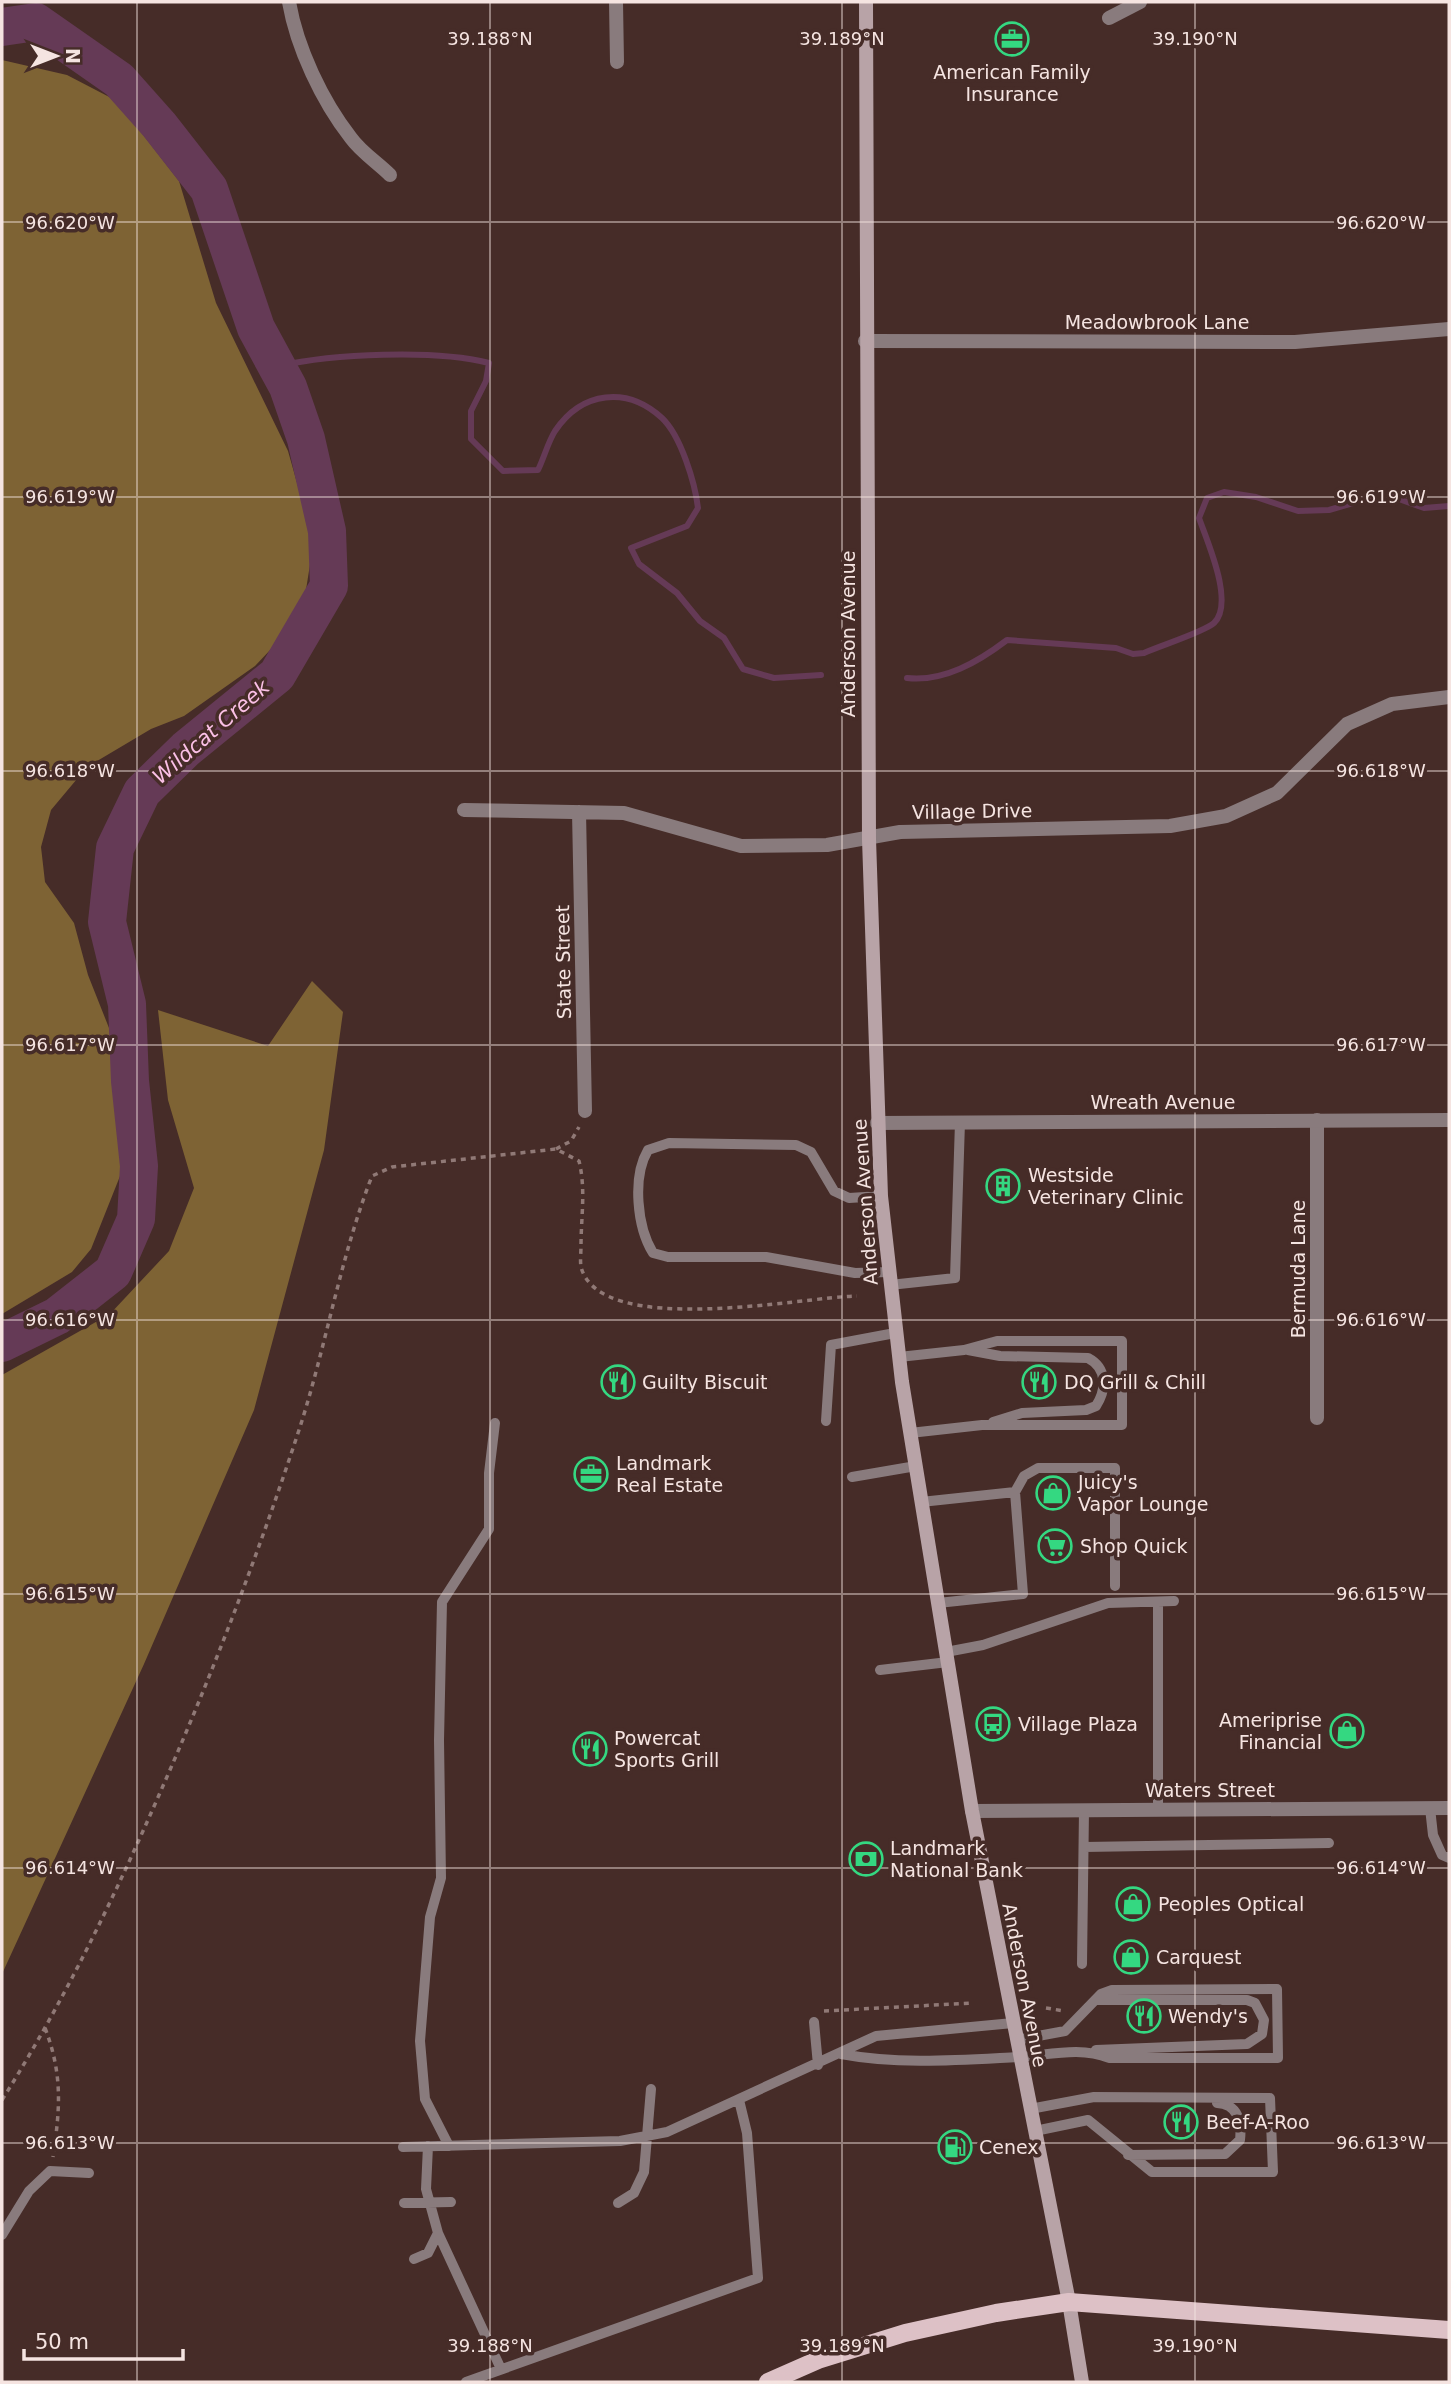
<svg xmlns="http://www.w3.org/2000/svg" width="1451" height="2384" viewBox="0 0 1451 2384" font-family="'DejaVu Sans',sans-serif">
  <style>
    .forest { fill: #7e6334 }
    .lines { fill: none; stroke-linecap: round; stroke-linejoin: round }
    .stream { stroke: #653a56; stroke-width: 6 }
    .river { stroke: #653a56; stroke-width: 38 }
    .path { stroke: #907976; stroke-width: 3.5; stroke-dasharray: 5 5; stroke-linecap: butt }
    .service { stroke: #897b7d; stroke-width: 10 }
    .minor { stroke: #897b7d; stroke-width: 14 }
    .tertiary { stroke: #897b7d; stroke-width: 14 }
    .secondary { stroke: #b8a3a7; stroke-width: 14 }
    .primary { stroke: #ddc1c6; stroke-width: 18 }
    .ticks { fill: none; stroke: #f5e4e1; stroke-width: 2; stroke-opacity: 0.45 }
    .labels { text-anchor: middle; stroke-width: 7; stroke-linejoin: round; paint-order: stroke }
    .poi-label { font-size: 19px; fill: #f5e4e1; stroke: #462c28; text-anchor: start }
    .street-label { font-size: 19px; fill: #f5e4e1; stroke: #462c28 }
    .water-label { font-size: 21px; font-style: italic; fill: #fbc0e6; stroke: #462c28 }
    .ticks-label { font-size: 18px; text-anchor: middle; fill: #f5e4e1; stroke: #462c28; stroke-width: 7; stroke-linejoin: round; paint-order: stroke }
  </style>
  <rect width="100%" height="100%" fill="#462c28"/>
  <path class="forest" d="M2,60l65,15 50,26 62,80 37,122 72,148 19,67 5,34 -7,44 -14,32 -36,38 -71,50 -33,13 -64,38 -36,43 -10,37 4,35 29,41 14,52 23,58 2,55 15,68 -37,93 -19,23 -70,42z
    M312,981l31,31 -19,138 -70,260 -110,254 -142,310v-599l108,-61 59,-63 25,-63 -26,-88 -10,-90 110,36z"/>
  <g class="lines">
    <path class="stream" d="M278,366c55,-12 156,-17 211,-3l-3,18 -15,30v28l32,32 35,-1c6,-12 10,-28 17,-39 27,-40 72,-45 107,-13 19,18 33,65 36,90l-11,18 -56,22 8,16 38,29 23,28 24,17 19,31 31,9 47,-3
      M907,678c37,4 71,-16 100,-38l109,8 17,6 11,-1c15,-7 60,-21 70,-30 21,-20 -7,-82 -15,-105l8,-20 17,-6 32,5 42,14 31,-1 56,-16 39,14 25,-2"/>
    <path class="river" d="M2,27l34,-5 83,58 40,45 50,64 47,139 32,59 18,52 21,92 2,55 -52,89 -91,74 -44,43 -27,56 -8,74 20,82 3,77 9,85 -3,53 -23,53 -56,44 -55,27"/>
    <path class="path" d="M556,1149l15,-8 8,-14
      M1046,2008l18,3
      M824,2011l149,-8
      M45,2028c18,47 15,81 8,129
      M2,2100c61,-97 111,-200 157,-305 53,-120 99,-240 140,-365 27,-83 41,-172 73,-254l20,-9 164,-18 23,12c7,28 2,56 2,85 0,6 -1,15 0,21 19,72 221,30 276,29"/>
    <path class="service" d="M881,1196l-32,2 -15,-7 -23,-39 -15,-7 -127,-2 -21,7c-16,27 -11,77 5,103l15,4h98l89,16 34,-1
      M890,1285l65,-7 5,-156
      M968,1350l32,6 88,2c19,10 19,31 8,48l-10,4 -64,3 -29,9
      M899,1357l65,-7 33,-9h125v84h-140l-72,8
      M826,1421l5,-76 64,-12
      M852,1477l64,-11
      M1015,1492l9,-16 14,-8h77v118
      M921,1502l94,-10 8,102 -85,9
      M946,1652l37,-7 125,-42 66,-2
      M880,1670l68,-8
      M1430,1808l3,27 9,20 7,3
      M1158,1810v-208
      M1084,1847l245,-4
      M1082,1964l2,-154
      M1095,2000h152l8,3 9,17 -2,14 -15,10 -151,6
      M814,2022l4,43
      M841,2054c58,11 119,6 178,3 30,-2 62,-11 90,1h169l-1,-69 -165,1 -11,4 -36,37 -49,9
      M1030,2109l64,-12 176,1 3,74h-121l-64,-52 -53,11
      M449,2146l-24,-47 -5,-58 10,-124 11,-39 -2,-138 3,-138 47,-73v-56l6,-50
      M403,2147l217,-6 47,-9 209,-96 137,-13
      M1128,2155l97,-1 15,-14c2,-18 -2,-36 -23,-37
      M404,2203l47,-1
      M618,2203l16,-10 10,-21 7,-83
      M438,2233l63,136
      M2,2235l27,-44 21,-20 39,2
      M414,2259l14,-6 10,-20 -12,-44 2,-43
      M466,2382l292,-104 -11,-145 -8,-33"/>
    <path class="minor" d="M289,2c8,46 33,99 62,136 10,14 27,25 39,37
      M616,2l1,60
      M1109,18l31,-16
      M865,341l430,1 154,-13
      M464,810l160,3 117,33 86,-1 73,-13 270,-6 56,-10 51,-23 70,-69 45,-20 57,-7
      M579,812l6,299
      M1317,1120v298
      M972,1811l477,-3"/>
    <path class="tertiary" d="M877,1123l572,-3"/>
    <path class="secondary" d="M866,2l3,837 12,357 21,186 70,429 97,491 13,80"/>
    <path class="primary" d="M768,2382l50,-22 87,-27 91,-20 73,-11 380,28"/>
  </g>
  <path class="ticks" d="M137,2v2380M490,2v2380M842,2v2380M1195,2v2380M2,222h1447M2,497h1447M2,771h1447M2,1045h1447M2,1320h1447M2,1594h1447M2,1868h1447M2,2143h1447"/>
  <defs>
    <symbol id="office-ring" viewBox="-11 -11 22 22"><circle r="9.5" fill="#462c28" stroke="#34d881" stroke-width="1.5"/><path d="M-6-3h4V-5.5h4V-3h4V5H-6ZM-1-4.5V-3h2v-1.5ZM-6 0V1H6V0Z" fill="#34d881"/></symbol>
    <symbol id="building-ring" viewBox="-11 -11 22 22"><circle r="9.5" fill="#462c28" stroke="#34d881" stroke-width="1.5"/><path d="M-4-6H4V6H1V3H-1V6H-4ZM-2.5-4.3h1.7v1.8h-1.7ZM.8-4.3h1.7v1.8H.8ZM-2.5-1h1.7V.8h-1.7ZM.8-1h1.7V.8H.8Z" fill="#34d881"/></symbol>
    <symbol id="restaurant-ring" viewBox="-11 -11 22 22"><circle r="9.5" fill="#462c28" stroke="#34d881" stroke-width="1.5"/><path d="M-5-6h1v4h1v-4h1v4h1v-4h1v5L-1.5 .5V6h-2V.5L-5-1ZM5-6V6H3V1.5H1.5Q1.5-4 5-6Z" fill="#34d881"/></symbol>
    <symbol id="shop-ring" viewBox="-11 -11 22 22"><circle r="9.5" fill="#462c28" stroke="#34d881" stroke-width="1.5"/><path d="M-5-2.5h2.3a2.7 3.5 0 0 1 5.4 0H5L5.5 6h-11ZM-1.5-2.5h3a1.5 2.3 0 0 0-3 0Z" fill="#34d881"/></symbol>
    <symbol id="supermarket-ring" viewBox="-11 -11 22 22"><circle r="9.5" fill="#462c28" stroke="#34d881" stroke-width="1.5"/><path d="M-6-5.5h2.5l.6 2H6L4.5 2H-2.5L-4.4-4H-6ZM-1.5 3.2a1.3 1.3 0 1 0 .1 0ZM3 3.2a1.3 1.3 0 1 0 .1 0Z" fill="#34d881"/></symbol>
    <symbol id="bus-ring" viewBox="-11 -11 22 22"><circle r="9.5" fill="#462c28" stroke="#34d881" stroke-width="1.5"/><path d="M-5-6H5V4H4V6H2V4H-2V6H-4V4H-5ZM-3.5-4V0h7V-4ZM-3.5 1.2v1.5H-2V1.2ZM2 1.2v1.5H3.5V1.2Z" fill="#34d881"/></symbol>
    <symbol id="bank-ring" viewBox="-11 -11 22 22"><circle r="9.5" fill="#462c28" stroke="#34d881" stroke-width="1.5"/><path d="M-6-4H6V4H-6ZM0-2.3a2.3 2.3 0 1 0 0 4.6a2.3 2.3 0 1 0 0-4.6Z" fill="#34d881"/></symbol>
    <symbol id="fuel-ring" viewBox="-11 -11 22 22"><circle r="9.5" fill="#462c28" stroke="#34d881" stroke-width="1.5"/><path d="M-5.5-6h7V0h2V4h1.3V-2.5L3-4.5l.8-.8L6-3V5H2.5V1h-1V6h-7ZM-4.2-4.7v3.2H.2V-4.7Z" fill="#34d881"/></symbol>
  </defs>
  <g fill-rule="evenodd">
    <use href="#office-ring" x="993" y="20" width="38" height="38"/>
    <use href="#building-ring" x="984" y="1167" width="38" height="38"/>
    <use href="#restaurant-ring" x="599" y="1363" width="38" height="38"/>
    <use href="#restaurant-ring" x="1020" y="1363" width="38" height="38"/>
    <use href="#office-ring" x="572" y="1455" width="38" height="38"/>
    <use href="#shop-ring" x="1034" y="1474" width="38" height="38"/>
    <use href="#supermarket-ring" x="1036" y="1527" width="38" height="38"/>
    <use href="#bus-ring" x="974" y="1705" width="38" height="38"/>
    <use href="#shop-ring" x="1328" y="1712" width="38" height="38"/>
    <use href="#restaurant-ring" x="571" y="1730" width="38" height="38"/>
    <use href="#bank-ring" x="847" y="1840" width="38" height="38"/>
    <use href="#shop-ring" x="1114" y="1885" width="38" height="38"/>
    <use href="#shop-ring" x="1112" y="1938" width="38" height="38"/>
    <use href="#restaurant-ring" x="1125" y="1997" width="38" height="38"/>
    <use href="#restaurant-ring" x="1162" y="2103" width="38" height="38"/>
    <use href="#fuel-ring" x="936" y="2128" width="38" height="38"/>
  </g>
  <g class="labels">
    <g class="poi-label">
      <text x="1012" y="79" text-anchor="middle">American Family<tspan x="1012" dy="22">Insurance</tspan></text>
      <text x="1028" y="1182">Westside<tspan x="1028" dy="22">Veterinary Clinic</tspan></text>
      <text x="642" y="1389">Guilty Biscuit</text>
      <text x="1064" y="1389">DQ Grill &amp; Chill</text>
      <text x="616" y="1470">Landmark<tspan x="616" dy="22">Real Estate</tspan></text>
      <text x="1078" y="1489">Juicy's<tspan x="1078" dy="22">Vapor Lounge</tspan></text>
      <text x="1080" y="1553">Shop Quick</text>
      <text x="1322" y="1727" text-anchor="end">Ameriprise<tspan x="1322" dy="22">Financial</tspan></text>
      <text x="1018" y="1731">Village Plaza</text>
      <text x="614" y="1745">Powercat<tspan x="614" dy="22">Sports Grill</tspan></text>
      <text x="890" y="1855">Landmark<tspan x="890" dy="22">National Bank</tspan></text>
      <text x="1158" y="1911">Peoples Optical</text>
      <text x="1156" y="1964">Carquest</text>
      <text x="1168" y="2023">Wendy's</text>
      <text x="1206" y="2129">Beef-A-Roo</text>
      <text x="979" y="2154">Cenex</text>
    </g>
    <g class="street-label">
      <text x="1157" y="329">Meadowbrook Lane</text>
      <text transform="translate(848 634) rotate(-90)" y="7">Anderson Avenue</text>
      <text transform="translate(972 811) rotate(-1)" y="7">Village Drive</text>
      <text transform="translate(563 962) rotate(-91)" y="7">State Street</text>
      <text x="1163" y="1109">Wreath Avenue</text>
      <text transform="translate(865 1202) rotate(-94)" y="7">Anderson Avenue</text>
      <text transform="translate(1298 1269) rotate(-90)" y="7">Bermuda Lane</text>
      <text x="1210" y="1797">Waters Street</text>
      <text transform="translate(1025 1985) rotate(79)" y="7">Anderson Avenue</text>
    </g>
    <g class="water-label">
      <text transform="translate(211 732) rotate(-41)" y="7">Wildcat Creek</text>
    </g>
  </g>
  <g class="ticks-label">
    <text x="490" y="45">39.188°N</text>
    <text x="842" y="45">39.189°N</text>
    <text x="1195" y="45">39.190°N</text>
    <text x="1381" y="229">96.620°W</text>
    <text x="70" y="229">96.620°W</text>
    <text x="70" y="503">96.619°W</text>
    <text x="1381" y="503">96.619°W</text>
    <text x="70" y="777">96.618°W</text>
    <text x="1381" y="777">96.618°W</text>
    <text x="1381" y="1051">96.617°W</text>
    <text x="70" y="1051">96.617°W</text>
    <text x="1381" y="1326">96.616°W</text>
    <text x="70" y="1326">96.616°W</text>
    <text x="1381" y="1600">96.615°W</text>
    <text x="70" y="1600">96.615°W</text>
    <text x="70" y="1874">96.614°W</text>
    <text x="1381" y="1874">96.614°W</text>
    <text x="70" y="2149">96.613°W</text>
    <text x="1381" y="2149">96.613°W</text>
    <text x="490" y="2352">39.188°N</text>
    <text x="842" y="2352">39.189°N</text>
    <text x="1195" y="2352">39.190°N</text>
  </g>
  <rect width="1451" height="2384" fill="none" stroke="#f5e4e1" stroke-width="7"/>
  <g transform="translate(56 56) rotate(90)" stroke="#462c28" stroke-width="5" paint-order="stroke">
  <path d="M0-5L12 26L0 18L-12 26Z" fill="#f5e4e1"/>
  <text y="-10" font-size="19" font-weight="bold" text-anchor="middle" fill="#f5e4e1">N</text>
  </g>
  <path d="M24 2349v10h159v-10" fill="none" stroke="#f5e4e1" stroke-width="3.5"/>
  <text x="35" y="2349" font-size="21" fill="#f5e4e1" stroke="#462c28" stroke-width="5" paint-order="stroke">50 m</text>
</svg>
